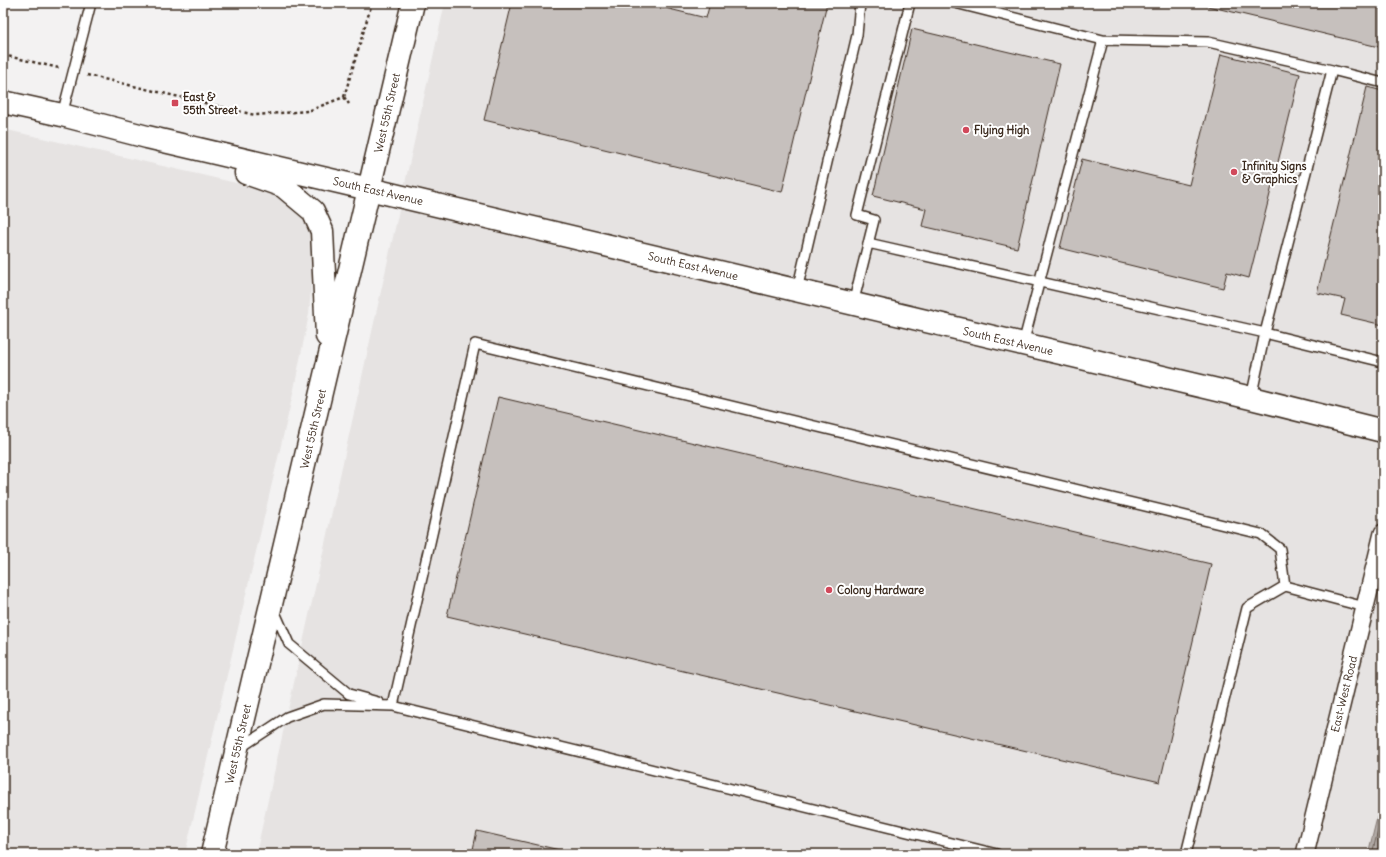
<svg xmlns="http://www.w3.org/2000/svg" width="1386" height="857" viewBox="0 0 1386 857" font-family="Delius,sans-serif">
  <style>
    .built { fill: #e6e3e2 }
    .water { fill: #b2aba7; stroke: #827770 }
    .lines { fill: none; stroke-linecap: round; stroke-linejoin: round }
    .shore { stroke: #6b5e55; stroke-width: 1 }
    .building { fill: #c6c0bd; stroke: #3b2a1e }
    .service-casing { stroke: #3b2a1e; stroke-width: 12 }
    .minor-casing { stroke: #3b2a1e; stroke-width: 20 }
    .secondary-casing { stroke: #3b2a1e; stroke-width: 25 }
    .primary-casing { stroke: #3b2a1e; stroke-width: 25 }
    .path { stroke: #3b2a1e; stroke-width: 2.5; stroke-dasharray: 3 3; stroke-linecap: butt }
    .service { stroke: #fff; stroke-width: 9 }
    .minor { stroke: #fff; stroke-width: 17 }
    .secondary { stroke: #fff; stroke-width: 22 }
    .primary { stroke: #fff; stroke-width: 22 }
    .poi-dot { fill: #d1495b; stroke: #fff; stroke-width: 1.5 }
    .labels { text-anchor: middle; stroke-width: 4; stroke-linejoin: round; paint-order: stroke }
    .poi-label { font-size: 11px; font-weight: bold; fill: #3b2a1e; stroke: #fff; text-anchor: start }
    .street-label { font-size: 11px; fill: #3b2a1e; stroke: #fff }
  </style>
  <rect width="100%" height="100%" fill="#f3f2f2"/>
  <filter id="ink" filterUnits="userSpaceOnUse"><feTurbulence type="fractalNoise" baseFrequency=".025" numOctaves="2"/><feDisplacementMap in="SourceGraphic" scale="8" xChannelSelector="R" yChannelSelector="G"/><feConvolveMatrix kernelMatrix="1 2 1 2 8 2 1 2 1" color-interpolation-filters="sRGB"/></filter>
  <g filter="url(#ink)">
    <path class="built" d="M445,3h938v851h-1127z
      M3,129l272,63 31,27 5,18 1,39 -3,38 -16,80 -108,460h-182z"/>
    <path class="water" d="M1383,794v60h-15z"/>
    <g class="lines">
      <path class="shore" d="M1372,854l11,-43"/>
    </g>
    <path class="building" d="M512,3h141v2l53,13 4,-15h117l-45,189 -298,-72z
      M1195,3h188v45z
      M912,29l148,35 -43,184 -95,-22 4,-17 -53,-13z
      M1221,54l79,20 -51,204 -22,-6 -4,16 -163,-40 22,-89 107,26z
      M1367,87l16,4v234l-42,-10 4,-16 -28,-6z
      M498,397l713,167 -51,218 -713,-166z
      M477,831l100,23h-105z"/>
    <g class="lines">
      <defs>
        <path id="service" d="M955,3l148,37 105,2 124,28
          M1383,83l-51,-13 -67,263 118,29
          M62,115l29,-112
          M868,243l397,90 -14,65
          M797,290l60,-255 3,-32
          M853,304l21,-84 -17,-5 53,-212
          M1023,344l80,-304
          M274,610l15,34 60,50 29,8
          M240,748l47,-31 37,-13 69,2
          M997,854l-604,-148 82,-362 786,190 19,15 5,37 80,21
          M1186,854l61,-246 38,-22"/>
        <path id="minor" d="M1305,854l78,-321"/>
        <path id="secondary" d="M413,3l-44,186 882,209 132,33"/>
        <path id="primary" d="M3,102l59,13 85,22 222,52 -157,665
          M246,173l37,13 30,25 9,20 5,105"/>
      </defs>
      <use href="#service" class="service-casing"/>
      <use href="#minor" class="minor-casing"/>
      <use href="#secondary" class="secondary-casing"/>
      <use href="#primary" class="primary-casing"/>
      <path class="path" d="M3,55l56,13
        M87,75l168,40 53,-4 36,-14
        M344,97l28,-94
        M344,97l5,7"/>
      <use href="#service" class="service"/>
      <use href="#minor" class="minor"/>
      <use href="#secondary" class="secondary"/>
      <use href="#primary" class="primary"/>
    </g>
  </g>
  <g class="poi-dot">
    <rect x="171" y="99" width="8" height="8" rx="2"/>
    <circle cx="966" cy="130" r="4"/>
    <circle cx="1234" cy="172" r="4"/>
    <circle cx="829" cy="590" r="4"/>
  </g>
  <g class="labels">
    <g class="poi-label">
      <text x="183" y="101">East &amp;<tspan x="183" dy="13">55th Street</tspan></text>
      <text x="974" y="134">Flying High</text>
      <text x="1242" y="170">Infinity Signs<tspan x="1242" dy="13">&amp; Graphics</tspan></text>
      <text x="837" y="594">Colony Hardware</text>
    </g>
    <g class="street-label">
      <text transform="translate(387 113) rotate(-77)" y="4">West 55th Street</text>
      <text transform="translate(378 191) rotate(13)" y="4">South East Avenue</text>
      <text transform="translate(693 266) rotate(13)" y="4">South East Avenue</text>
      <text transform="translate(1008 341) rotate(13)" y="4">South East Avenue</text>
      <text transform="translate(313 429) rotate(-77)" y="4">West 55th Street</text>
      <text transform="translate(1344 694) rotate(-76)" y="4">East-West Road</text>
      <text transform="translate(238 744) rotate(-77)" y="4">West 55th Street</text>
    </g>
  </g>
  <rect width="1386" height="857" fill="none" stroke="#fff" stroke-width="16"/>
  <rect x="8" y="8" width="1370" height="841" fill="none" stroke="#3b2a1e" stroke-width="1.5" filter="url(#ink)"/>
</svg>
